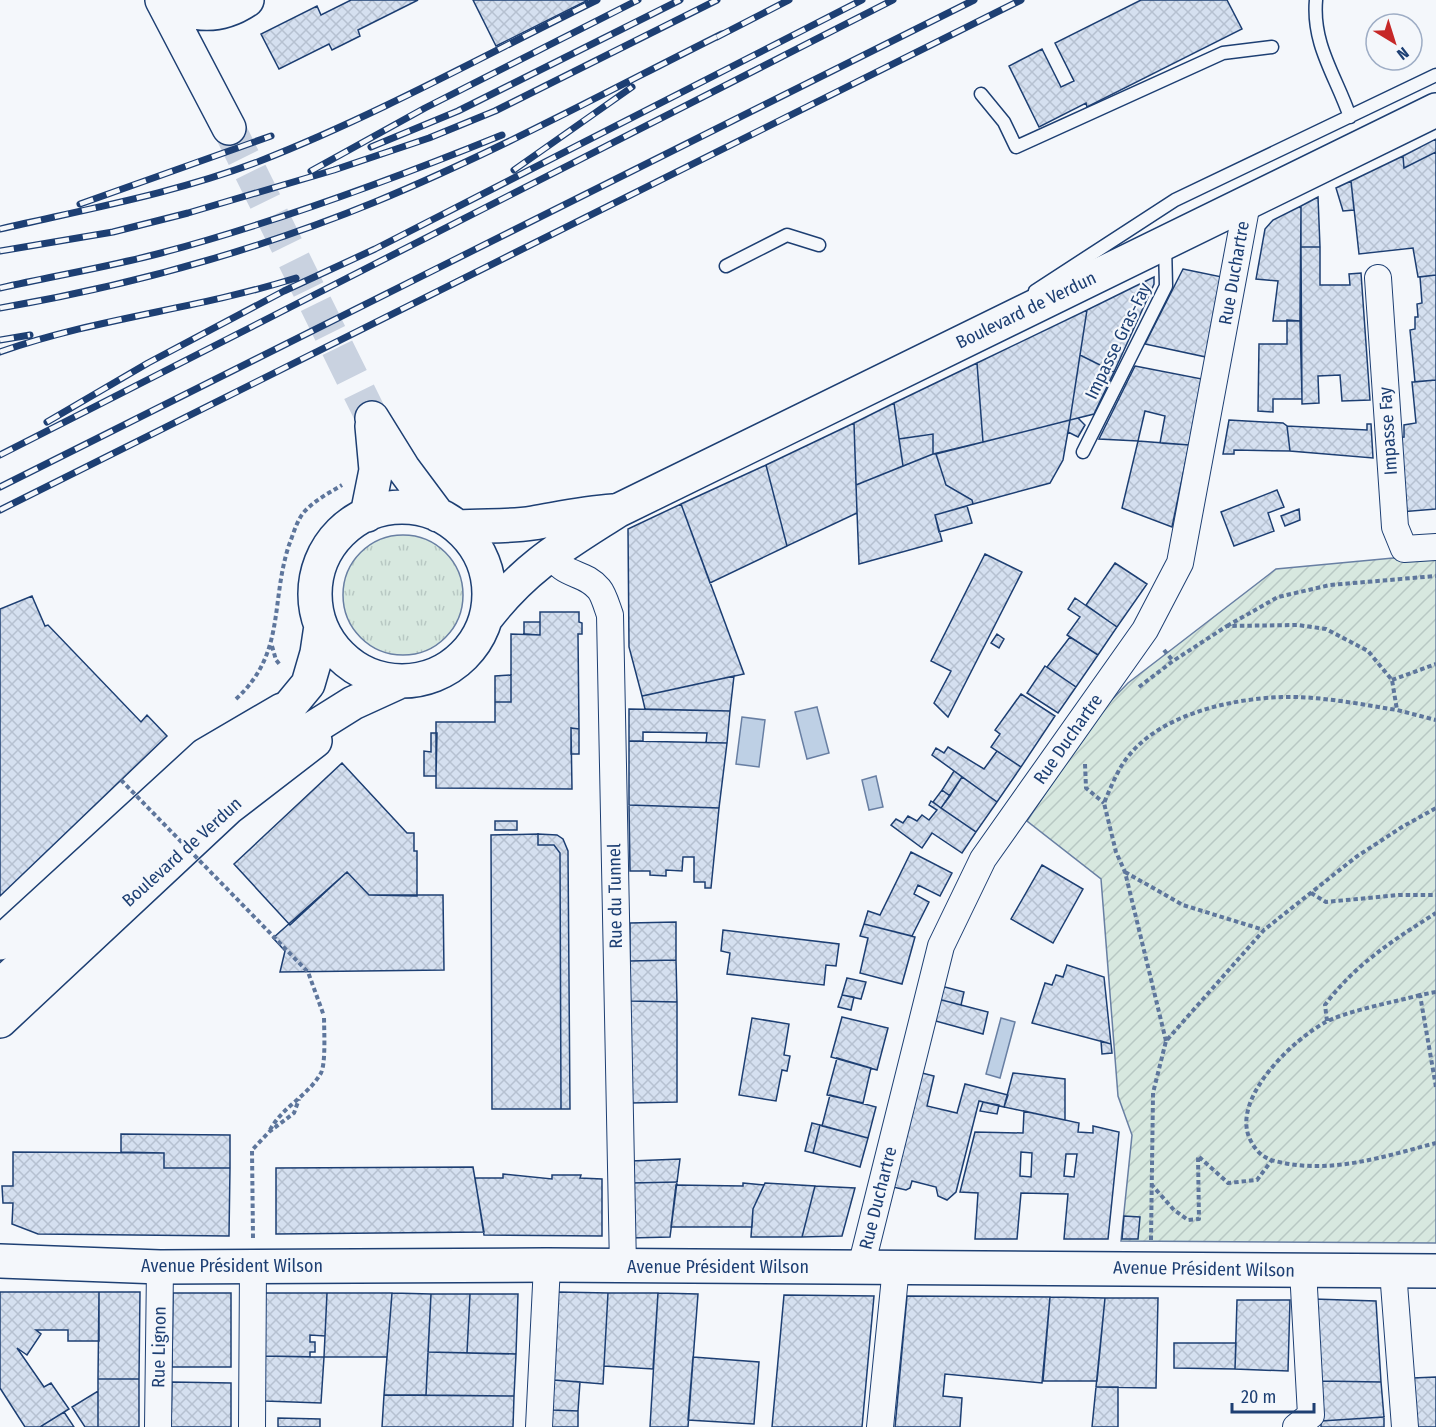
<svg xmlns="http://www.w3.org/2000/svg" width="1436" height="1427" viewBox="0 0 1436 1427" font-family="'Fira Sans Condensed',sans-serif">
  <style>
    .grass { fill: url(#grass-tufts); stroke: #687fa3; stroke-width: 1.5 }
    .garden { fill: url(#garden-furrows); stroke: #687fa3; stroke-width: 1.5 }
    .water { fill: #bed0e5; stroke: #687fa3; stroke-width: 1.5 }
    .building { fill: url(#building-cross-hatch); stroke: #1d3f73; stroke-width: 1.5; fill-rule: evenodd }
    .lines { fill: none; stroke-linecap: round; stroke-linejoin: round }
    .primary-tunnel { stroke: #c9d2e0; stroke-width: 33; stroke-dasharray: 33 16; stroke-linecap: butt }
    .service-casing { stroke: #1d3f73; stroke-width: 15 }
    .minor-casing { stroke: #1d3f73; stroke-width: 28 }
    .secondary-casing { stroke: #1d3f73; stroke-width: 36 }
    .primary-casing { stroke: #1d3f73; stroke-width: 36 }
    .path { stroke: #5e769c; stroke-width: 4; stroke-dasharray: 4.5 3; stroke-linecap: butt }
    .service { stroke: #f4f7fb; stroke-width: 12 }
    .minor { stroke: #f4f7fb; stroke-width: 26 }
    .secondary { stroke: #f4f7fb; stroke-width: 33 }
    .primary { stroke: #f4f7fb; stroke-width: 33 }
    .rail-casing { stroke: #1d3f73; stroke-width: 7 }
    .rail { stroke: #f4f7fb; stroke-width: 4.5; stroke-dasharray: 14; stroke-linecap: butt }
    .path-bridge { stroke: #5e769c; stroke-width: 4; stroke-dasharray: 4.5 3; stroke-linecap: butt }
    .labels { text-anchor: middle; stroke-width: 4.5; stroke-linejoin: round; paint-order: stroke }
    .street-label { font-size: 18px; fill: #1d3f73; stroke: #f4f7fb }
  </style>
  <defs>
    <pattern id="grass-tufts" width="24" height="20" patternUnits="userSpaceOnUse" patternTransform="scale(1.5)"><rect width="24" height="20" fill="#d7e8df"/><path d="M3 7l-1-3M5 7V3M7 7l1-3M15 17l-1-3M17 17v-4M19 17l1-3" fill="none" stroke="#b8c8c3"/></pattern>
    <pattern id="garden-furrows" width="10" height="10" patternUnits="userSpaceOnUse" patternTransform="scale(1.5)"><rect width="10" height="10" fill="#d7e8df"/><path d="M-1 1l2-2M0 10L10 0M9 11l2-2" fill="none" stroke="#b8c8c3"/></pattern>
    <pattern id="building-cross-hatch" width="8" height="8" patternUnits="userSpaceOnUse" patternTransform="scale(1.5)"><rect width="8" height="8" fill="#d5e0f0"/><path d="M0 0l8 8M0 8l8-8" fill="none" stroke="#b6c1d1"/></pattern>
  </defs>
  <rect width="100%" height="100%" fill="#f4f7fb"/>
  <path class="grass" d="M343 595a60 60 0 1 1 120 0a60 60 0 1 1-120 0Z"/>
  <path class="garden" d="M1436,554v689l-315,-2 11,-106 -14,-39 -17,-217 -74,-58 71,-107 30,-31 148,-114z"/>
  <path class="water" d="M817,707l12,46 -22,6 -12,-47z
    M742,717l23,3 -6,47 -23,-3z
    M876,776l7,31 -14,3 -7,-30z
    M1001,1018l14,4 -15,56 -14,-4z"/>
  <path class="building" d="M351,0h67l-60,30 2,6 -28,14 -3,-6 -50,25 -18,-35 56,-28 4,9z
    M473,0h115l-92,46z
    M1141,0h86l15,29 -155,78 -1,-4 -47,24 -30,-61 33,-17 19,38 13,-6 -19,-38z
    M1436,139v13l-32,16 -1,-12z
    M1436,152v123l-18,2 -5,-29 -54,6 -8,-73 52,-25 1,12z
    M1351,181l3,29 -11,1 -7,-23z
    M1318,197l2,50h-19v-41z
    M1301,206l-1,115h-27l5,-40 -22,-2 9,-50 8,-9z
    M1301,247h19v38h30l-1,-11 12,-1 9,127 -28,1 -2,-26 -22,1 1,27 -17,1z
    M1183,269l39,8 -16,80 -61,-13z
    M1436,275v105l-21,2 -5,-52 5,-1v-12h3l-1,-13 5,-1 -2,-26z
    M1154,277v7l-40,88 -34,-17 7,-45z
    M1087,310l-17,110 -87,22 -6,-79z
    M1287,320l13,1 2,78h-29v13l-15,-1 1,-67h28z
    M1080,355l34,17 -20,42 -24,6z
    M977,363l6,79 -50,12v-20l-34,5 -5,-36z
    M1135,366l67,13 -13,66 -29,-2 5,-27 -20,-5 -7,30 -39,-2z
    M1436,380v129l-36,3 -8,-74 12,-1v-12l12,-2 -4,-41z
    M894,403l9,63 -47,19 -2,-62z
    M1078,418l7,7 -7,12 -10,-5 2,-12z
    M1070,420l-7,40 -13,23 -77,21 -1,-4 -26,-15 -10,-31z
    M1229,420l54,3 4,3 3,25 -56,-1v4h-11z
    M854,423l3,90 -70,33 -21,-81z
    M1367,424h4l2,34 -83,-7 -3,-25 80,4z
    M933,434v20l-30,12 -4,-27z
    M1138,441l51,4 -17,82 -50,-19z
    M933,454h3l10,31 26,15 1,4 -38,11 7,26 -83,23 -3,-79z
    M766,465l21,81 -77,37 -29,-79z
    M1277,490l7,17 -16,6 6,18 -40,15 -13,-34z
    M681,504l63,170 -102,22 -13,-49 -1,-118z
    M967,506l5,17 -33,9 -4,-17z
    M1299,509l1,11 -15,6 -4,-10z
    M985,554l37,18 -74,145 -14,-14 17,-32 -20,-10z
    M1115,563l32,21 -30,43 -31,-22z
    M32,596l13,30 3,-1 93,97 6,-7 20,21 -167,160v-287z
    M1075,598l42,29 -19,28 -31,-20 13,-18 -12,-8z
    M540,612h39v10l3,1v11h-4l1,95 -8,-1 1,61 -136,-1v-66h59v-20h16v-68l29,1z
    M524,622h16v13l-16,-1z
    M997,634l7,5 -5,9 -8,-5z
    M1070,637l28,18 -22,32 -29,-20z
    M1045,666l31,21 -18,26 -31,-20z
    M511,675v27h-16v-26z
    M734,676l-4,35 -85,-2 -3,-13z
    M1021,694l34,22 -34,51 -30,-20 9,-13 -5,-4z
    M629,709l101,2 -3,32h-21l1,-10 -64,-1v9h-14z
    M571,728l8,1v25h-8z
    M431,733h6l-1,43h-12v-25l7,1z
    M629,741l98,2 -8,65 -90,-3z
    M948,747l36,22 13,-18 24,16 -24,35 -65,-47 4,-7 8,5z
    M342,763l65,70h7v18h3v45l-48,-1 -22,-23 -57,53 -56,-61z
    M954,771l8,6 -12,19 -8,-6z
    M962,777l35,25 -21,30 -35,-24z
    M942,790l8,6 -9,12 -8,-6z
    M931,801l45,31 -14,21 -30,-20 -10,15 -31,-23 5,-6 7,4 5,-7 9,5 5,-6 7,5 8,-10 -8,-5z
    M629,805l90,3 -8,80h-6v-6h-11v-25h-11l-1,14 -16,-1v6l-16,-1v-4h-20z
    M495,821h22v9h-22z
    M538,834l19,1 6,4 5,12 2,258h-9l-1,-256 -6,-8h-16z
    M538,834v11h16l6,8 1,256h-69l-1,-274z
    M911,852l41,21 -12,23 -22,-11 -4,9 15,8 -17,34 -48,-12 4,-13 12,4z
    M1042,865l41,24 -30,54 -42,-24z
    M347,872l22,23h74l1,75 -164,2 5,-21 -12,-13z
    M676,922v38l-46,1v-38z
    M864,924l51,13 -13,47 -42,-11 8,-35 -8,-2z
    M723,930l116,14 -3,22 -10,-1 -2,20 -97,-11 3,-21 -9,-2z
    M676,960l1,42 -47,-1v-40z
    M1067,965l37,12 7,67 -79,-21 13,-40 7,2 4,-10 7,2z
    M847,978l19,4 -5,17 -19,-4z
    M941,986l23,6 -3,13 -23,-6z
    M842,995l12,2 -3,13 -13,-3z
    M938,999l50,13 -5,22 -51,-14z
    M630,1001l47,1v100l-46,1z
    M842,1017l46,11 -11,42 -46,-13z
    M752,1018l37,6 -5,31 6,1 -3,15 -5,-1 -6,31 -37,-6z
    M1101,1041l10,3 1,9 -10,1z
    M837,1058l34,10 -8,35 -36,-8z
    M918,1072l16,4 -7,30 30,7 8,-29 43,11 -4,12 -25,-6 -23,91 -9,8 -9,-4 -2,-9 -24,-6 -2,7 -4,2 -13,-3z
    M1013,1073l52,6v41l-61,-13z
    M830,1095l46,12 -8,31 -46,-12z
    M983,1102l16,3 -2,9 -17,-3z
    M1024,1111l55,12 -1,9 15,1v-7l26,6 -11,107h-44l4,-45 -47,-1 -4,46h-42l3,-46 -18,-1 15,-60 48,1zM1021,1152l11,1 -1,24 -11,-1zM1066,1154h11l-3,23 -10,-1z
    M812,1123l8,2 -7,28 -8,-2z
    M820,1125l48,13 -8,29 -47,-14z
    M121,1134l109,1v33h-66v-15l-43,-1z
    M13,1152l151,1v15h66l-1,68 -191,-2 -26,-10 1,-21h-10l-1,-17h11z
    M680,1159l-3,23 -46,1v-22z
    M473,1167l11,65 -208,2v-66z
    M503,1174l49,5v-4h29l-1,3 22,1v57l-118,-1 -9,-57h28z
    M677,1182l-7,55 -40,1 1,-55z
    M743,1183l21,2 -11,24 -1,18h-81l5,-42 67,1z
    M765,1183l50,3 -13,51h-51l2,-28z
    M815,1186l40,2 -13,48 -40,1z
    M1124,1216l16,1 -2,22h-16z
    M0,1292h99v49h-31v-11h-32l5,4 -14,21 -10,-7 27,39 7,-4 18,26 -29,18h-15l-25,-39z
    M99,1292h41l-1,87h-41z
    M558,1292l50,1 -5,91 -49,-4z
    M173,1293h58v74h-59z
    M265,1293h62l-2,43 -15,-1v7h5v10h-5v5l-45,-1z
    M327,1293h65l-5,64h-63z
    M392,1293l39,1 -5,101h-42z
    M608,1293h50l-5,76 -49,-3z
    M658,1293l40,1 -10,133h-38z
    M431,1294h39l-3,59 -39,-1z
    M470,1294h48l-2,60 -49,-1z
    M784,1295l90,1 -12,131h-90z
    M907,1296l143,1 -8,86 -97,-9 -2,22 19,2 -2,29h-65z
    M1050,1297l55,1 -8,83h-54z
    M1105,1298h53l-2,90 -60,-1z
    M1313,1299l63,2 5,81 -62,-1z
    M1237,1300h53l-2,71 -53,-2z
    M1174,1343h62l-1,26 -61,-1z
    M428,1352l88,2 -2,42 -88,-1z
    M265,1356l59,1 -3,46 -56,-2z
    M693,1357l66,5 -5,62 -66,-4z
    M1436,1377v50h-20l-3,-49z
    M98,1379h41v48h-41z
    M554,1380l26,2 -2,29 -26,-1z
    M1319,1381l62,1 3,35 -63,4z
    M172,1382l59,1v44h-60z
    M1096,1387h22v40h-26z
    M98,1391v36h-13l-13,-20z
    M384,1395l130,1 -1,31h-131z
    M552,1410l26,1v16h-27z
    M64,1412l10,15h-34z
    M1384,1417v10h-63v-6z
    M278,1418l42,1v8h-42z"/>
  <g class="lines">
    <path class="primary-tunnel" d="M229,128l143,290"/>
    <defs>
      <path id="service" d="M1316,0c-4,45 20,76 34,117
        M981,94l23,28 12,25 207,-94 49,-6
        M726,266l61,-31 32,10
        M1035,291l140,-91 261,-125
        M1083,452l83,-166 -1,-41"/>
      <path id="minor" d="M1378,278l17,249 9,22 32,-2
        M551,553c12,25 32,17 48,36 5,6 8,18 11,26l13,652
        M861,1267l80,-321 42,-87 162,-229 35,-67 67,-360
        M1393,1271l12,156
        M158,1427l2,-160
        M252,1427l1,-162
        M539,1427l8,-162
        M880,1427l16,-160
        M1296,1427l15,-12 -8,-145"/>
      <path id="secondary" d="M0,943l205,-188 77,-45
        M0,1021l228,-213 87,-67
        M0,1261l160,6 387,-2 889,6"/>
      <path id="primary" d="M162,0l67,128
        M163,0c28,16 56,19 84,0
        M372,418l31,50 35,47
        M315 594a87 87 0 1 1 174 0a87 87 0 1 1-174 0Z
        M367,515l9,-45 -4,-44
        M458,527c25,-2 50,0 75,-4 29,-5 50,-10 80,-12
        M486,618c40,-52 78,-73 131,-107l819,-401
        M249,768l104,-65 46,-21
        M0,986l207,-190 82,-89 19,-23 9,-31 4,-27"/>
    </defs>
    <use href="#service" class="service-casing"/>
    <use href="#minor" class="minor-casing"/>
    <use href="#secondary" class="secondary-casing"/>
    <use href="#primary" class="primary-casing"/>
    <path class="path" d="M1227,626l51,-29 52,-12 106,-9
      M272,646l4,14 5,6
      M1164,650l9,11
      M1392,680l44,-16
      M1139,687l34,-26 54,-35 71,-1 28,4 42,22 24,29 5,30 39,10
      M236,699c50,-46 34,-96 53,-154 4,-10 8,-25 15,-33 11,-12 25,-19 38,-27
      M1085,764l1,24 18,15
      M1125,872l58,33 81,25
      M1311,893l15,9 73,-7h37
      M1436,992l-16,3 16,92
      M1420,995c-25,7 -75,16 -96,28 -32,18 -91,74 -75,114 5,12 13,21 26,24 55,14 107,-4 161,-18
      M1327,1021l-2,-16c29,-40 70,-66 111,-92
      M1166,1041l-41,-169 -9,-20 -12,-49c6,-14 12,-29 20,-41 32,-47 105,-63 158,-65 38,-1 77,7 115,13
      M270,1130c12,-23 38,-34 51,-57 5,-10 3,-44 3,-57
      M1151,1184l23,26 14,10 11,-1 -1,-63 30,27 29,-3 15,-20
      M253,1238l-1,-88 17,-18 25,-19 5,-14
      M1151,1240l2,-147 13,-52 98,-111 92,-73 46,-30 34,-19"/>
    <use href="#service" class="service"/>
    <use href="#minor" class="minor"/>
    <use href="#secondary" class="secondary"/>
    <use href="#primary" class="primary"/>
    <defs>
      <path id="rail" d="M717,37l72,-37
        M371,147l87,-36 222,-111
        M514,170l118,-83
        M311,171l114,-63 213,-108
        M80,204l191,-68
        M0,229c87,-20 176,-36 260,-68 115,-45 225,-106 337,-161
        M0,251l113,-19 75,-19 146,-43 95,-32 66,-27 222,-111
        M0,288c53,-12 108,-21 161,-35 116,-31 230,-73 341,-118
        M0,308c128,-22 255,-57 375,-106 119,-49 233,-111 347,-168
        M0,340l30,-5
        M0,352c96,-34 198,-43 296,-74
        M47,422l101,-59 136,-72 91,-42 487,-249
        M0,455l893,-455
        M0,487l974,-487
        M0,510l1021,-510"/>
    </defs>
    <use href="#rail" class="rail-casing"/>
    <use href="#rail" class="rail"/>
    <path class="path-bridge" d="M121,780l187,192 16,44"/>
  </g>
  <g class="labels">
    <g class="street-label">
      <text transform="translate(1234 273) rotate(-80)" y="6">Rue Duchartre</text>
      <text transform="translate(1026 310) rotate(-26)" y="6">Boulevard de Verdun</text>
      <text transform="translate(1118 341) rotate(-64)" y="6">Impasse Gras-Fay</text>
      <text transform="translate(1388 431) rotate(-94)" y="6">Impasse Fay</text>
      <text transform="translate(1068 739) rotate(-55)" y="6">Rue Duchartre</text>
      <text transform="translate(182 852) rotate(-42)" y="6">Boulevard de Verdun</text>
      <text transform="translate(615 896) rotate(-91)" y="6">Rue du Tunnel</text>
      <text transform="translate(878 1198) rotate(-76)" y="6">Rue Duchartre</text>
      <text x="232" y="1272">Avenue Président Wilson</text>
      <text x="718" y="1273">Avenue Président Wilson</text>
      <text transform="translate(1204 1269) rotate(1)" y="6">Avenue Président Wilson</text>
      <text transform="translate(159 1347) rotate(-89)" y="6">Rue Lignon</text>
    </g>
  </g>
  <g transform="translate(1394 42) rotate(142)"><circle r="28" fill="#f4f7fb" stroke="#9eadc5" stroke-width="1.5"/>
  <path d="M0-4.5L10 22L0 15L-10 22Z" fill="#c62828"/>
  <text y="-9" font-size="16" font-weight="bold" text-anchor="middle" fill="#1d3f73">N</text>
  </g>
  <path d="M1232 1403v9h82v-9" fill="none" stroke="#1d3f73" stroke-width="3"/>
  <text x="1241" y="1403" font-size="18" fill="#1d3f73" stroke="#f4f7fb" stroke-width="4.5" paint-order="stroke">20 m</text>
</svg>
